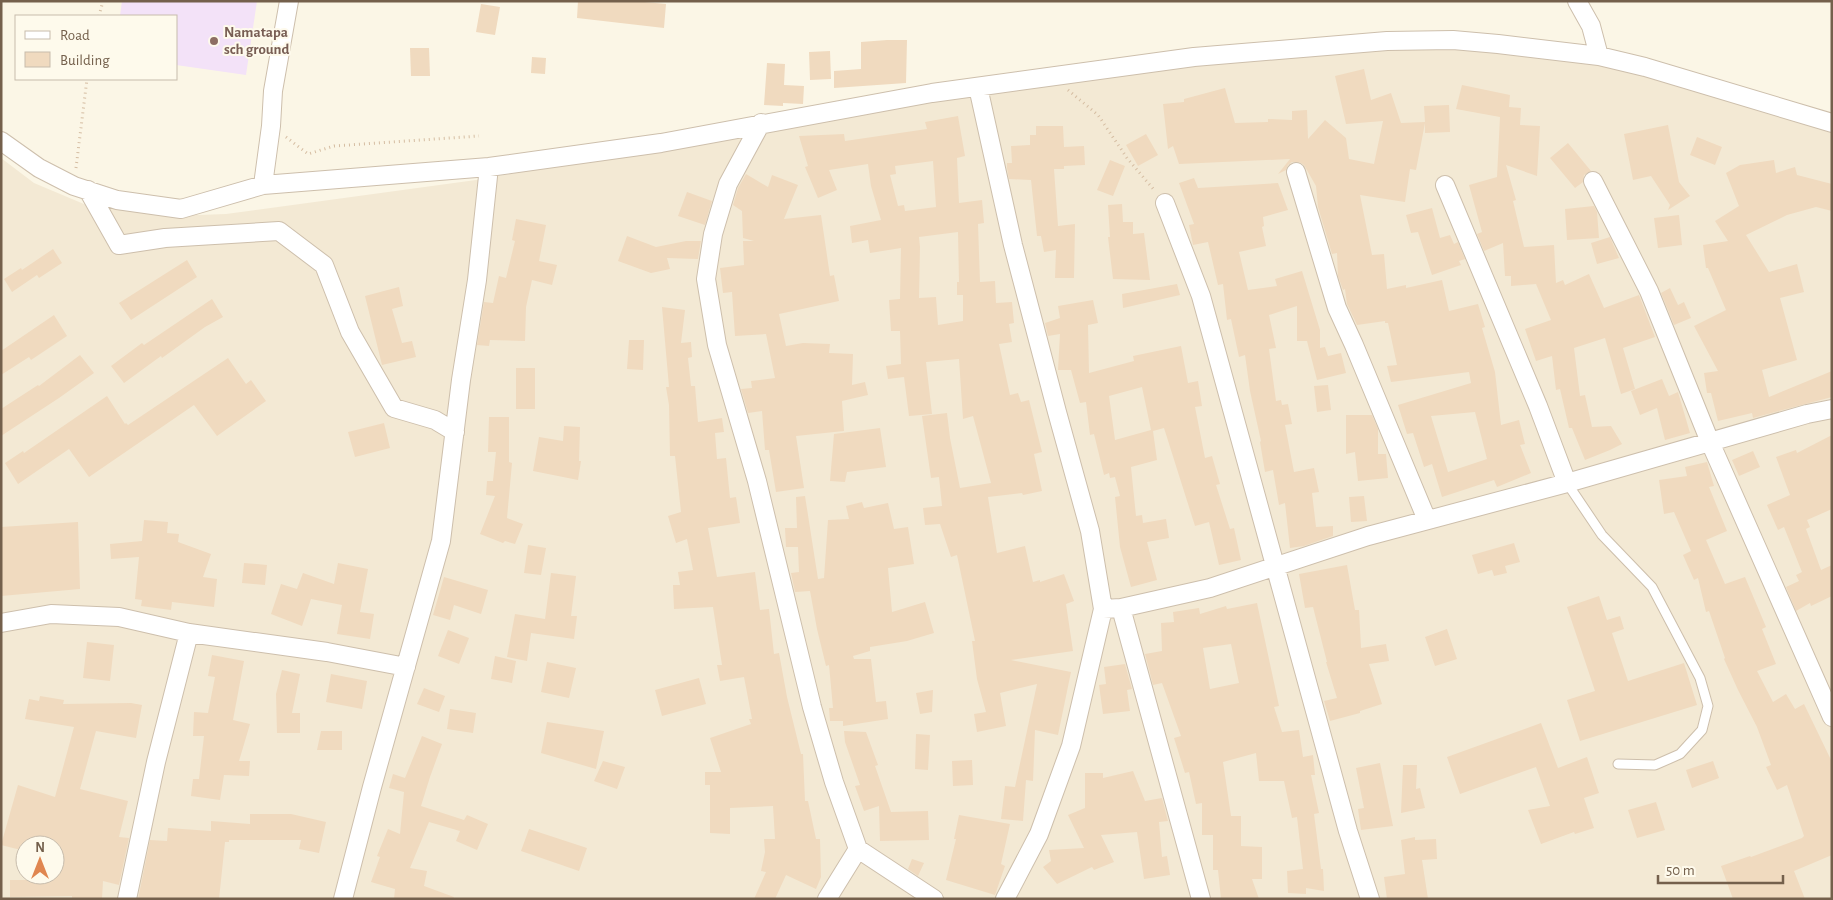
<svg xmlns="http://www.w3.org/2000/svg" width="1833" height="900" viewBox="0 0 1833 900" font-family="'Alegreya Sans',sans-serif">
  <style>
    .residential { fill: #f3e9d4; fill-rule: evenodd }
    .education { fill: #f3e2f8 }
    .building { fill: #f0dabf; fill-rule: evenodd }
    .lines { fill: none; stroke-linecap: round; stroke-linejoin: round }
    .service-casing { stroke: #cdbfac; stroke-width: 11 }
    .minor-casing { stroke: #cdbfac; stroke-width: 20 }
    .path { stroke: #d5bda2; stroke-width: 3; stroke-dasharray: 1 4; stroke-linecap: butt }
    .service { stroke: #fff; stroke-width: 9 }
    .minor { stroke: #fff; stroke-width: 18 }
    .education-dot { fill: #8d6e63; stroke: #fefaec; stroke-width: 2 }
    .labels { text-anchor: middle; stroke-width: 4; stroke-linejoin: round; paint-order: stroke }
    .education-label { font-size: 15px; font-weight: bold; fill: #785e54; stroke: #fefaec; text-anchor: start }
  </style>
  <rect width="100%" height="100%" fill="#fbf6e6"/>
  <path class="residential" d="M1381,42l144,8 198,38 109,38v773h-1831v-741l33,25 57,24 108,8 27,-1 250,-34 496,-88zM25,845h30v30h-30z"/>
  <path class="education" d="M122,1h135l-11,74 -70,-10v-49h-56z"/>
  <path class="building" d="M578,1h56l32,3 -2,24 -87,-10z
    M481,4l19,3 -5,28 -19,-3z
    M887,40h20l-1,43 -72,5v-17l27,-2v-27z
    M410,48h19l1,28h-19z
    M830,51l1,28 -21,1 -1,-28z
    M532,57l14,1 -1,16 -14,-1z
    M767,63l18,1 -1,21 20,1 -1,18 -20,-1v3l-19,-1z
    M1364,69l7,31 20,-7 10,30 24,-1 -1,-16 25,-1 1,27 -25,1v-10l-9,47 -6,-1 -5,33 -45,-7 12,60 12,-1 3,35 19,-4v3l36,-8 7,31 29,-7 7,23 -3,1 13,44 6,53 18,-5 6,24 -5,1 11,28 -34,14 -3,-7 -52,17 -10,-33 -8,3 -11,-34 -6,1 -9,-29 73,-22 -2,-11 -78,10 -4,-16 10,-1 -9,-42h-3v-2l-28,4 -10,-21 -2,-15 -2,1 -5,-14 -1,-23 -5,1 -14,-47 -2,-21 -12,-21 -5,-3h-7l-4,3 -2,5 -8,4 12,-15 -111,5 -6,-18 -5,3 -5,-45 21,-2v-3l41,-11 10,35 33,-1v-3l24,1v-9l15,-1 1,29 17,-19 21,18 3,21 25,5 9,-43 -37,3 -11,-48zM1475,412l12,47 -39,13 -17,-56z
    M1462,85l48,10 -1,12 12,1 -1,17 20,1 -3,50 -31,-11 10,35 -3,1 11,46 30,-2 2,38 7,-3 2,5 24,-11 15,34 35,-13 16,42 -32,11 12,41 -14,5 -16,-56 -31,10 6,48 5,-1 7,32 19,-1 11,18 -12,6 -25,10 -13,-32h-3l-9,-39 -4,1 -4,-34 -16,5 -11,-32 26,-9 -15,-36 -25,2v-10h-6l-2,-33 -19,8 -7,-17 5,-2 -13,-47 28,-8 3,-60 -44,-8z
    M958,116l7,40 -8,2 2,45 23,-3 2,23 -6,1 2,58 15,-1 1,22 16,-1 2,21 -5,1 3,18 -13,2 11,51 8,-2 3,9 8,-2 13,52 -8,2 8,37 -19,4 -1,-2 -34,4 9,56 28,-7 8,36 7,-2v2l24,-8 10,27 -8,3 7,47 -62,9 60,12 -13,63 -23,-5 -2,51 -7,-1 -3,41 -22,-2 4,-33 10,1 22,-103 -37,9 6,33 -29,6 -3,-18 12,-2 -9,-33 -5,-38h3l-18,-86 -6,2 -11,-33 -15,1 -2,-17 19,-2 -3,-29 -8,1 -9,-62 25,-3 3,25 10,50 31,-5 -18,-67 -10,3 -4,-60 -33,3 6,52 -23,2 -5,-39 -16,2 -2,-13 15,-2 -1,-33h-9l-2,-31 11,-1 1,-51 -31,5 -2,-13 -16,3 -2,-17 31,-6 -10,-34 -3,-22 -39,6 8,20 -19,8 -13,-31 3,-1 -9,-30 45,-2 1,7 82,-12 -2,-7zM933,161l3,46 -31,4 -1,-6 -6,1 -8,-31 6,-1 -1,-8zM958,232l1,50h-2v13h6v26l-25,4 -2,-28 -17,1 1,-51 -1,-10z
    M1668,125l11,57 11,14 -22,14 2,-5 -19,-29 -18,4 -9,-46z
    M1036,126h27l1,21 20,-1 1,19 -21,1v3h-10l4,57 17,-2 -1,54h-19l1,-28 -12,2 -3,-16h-4l-6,-56 -22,-1 -2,-11v-5h5l-1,-17 19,-1v-10h6z
    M1146,134l12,21 -20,11 -12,-21z
    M1697,137l25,10 -7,18 -25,-10z
    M1568,143l23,28 -7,4 -1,7 -8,6 -25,-30z
    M1110,160l15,6 -12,30 -16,-6z
    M1774,160l2,13 19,-6 2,8 35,9v27l-16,-4 -29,8 -41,20 23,37 28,-8 7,28 -24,6 17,62 -35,10 7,27 63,-26v26l-79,21 -1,-5 -34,8 -7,-28h-4l-3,-20 14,-2 -24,-45 32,-16 -18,-42h-2l-3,-23 25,-4 -13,-20 24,-15 -13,-33 14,-8z
    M746,174l22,13 4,-12 26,10 -14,34 37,-4 9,61 4,-1 5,26 -60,13 7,32 17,-3 27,1 -1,9 24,1 -1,31 13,-3 3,13 -26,6 2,30 -48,5 8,52 -28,4 -7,-42h-4l-3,-39 -14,2 -7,-24 11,-1 -1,-7 24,-3 -9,-44 -31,2 -3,-44 -9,1 -3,-25 24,-3 -1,-24h11l-11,-3 -1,-27 -9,-6 5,-17z
    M1194,178l4,10 80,-5 10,27 -25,7 1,9 -2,1 4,19 -27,6 9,38 29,-4 -2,-7 27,-8 18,59v18l5,-1 3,9 13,-3 5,20 -29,7 -10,-39h-10v-35l-28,9 7,33 -7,1 7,52 5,-1 1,5 6,-1 4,20 -7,1 9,47 20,-4 5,24 -7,1 4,34 17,-1v10l-29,10 -14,2 -5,-45 -6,2 -6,-35 -8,2 -5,-30 1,-1 -11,-50 -5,-36 -6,2 -8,-38 -4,1 -4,-36 -5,1 -10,-43 -15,3 -4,-20 5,-1 -15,-41z
    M687,192l25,9 -7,24 -27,-9z
    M1122,204l1,18h10v12l11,-1 6,47 -37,-1 -5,-42h2l-2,-32z
    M1594,206l3,6 2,26 -32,2 -2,-31z
    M1432,208l8,30 10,-3 4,9 4,-2 7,17 -6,2 2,4 -29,10 -14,-43 -7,1 -5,-18z
    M1679,215l3,30 -24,3 -4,-30z
    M516,219l30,6 -7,36 18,4 -5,20 -20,-5 -6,27 -1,34 -35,-1 -1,6 -12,-1 7,-43 9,1 6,-27 7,2 9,-37 -3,-1z
    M627,236l29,11 30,-6h15l-3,18 -31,-1 3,11 -19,4 -33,-12z
    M1610,237l9,21 -22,6 -6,-21z
    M53,249l9,14 -23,15 -2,-3 -25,17 -8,-13 17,-11 1,2z
    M187,260l10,17 -66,43 -12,-17z
    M1177,284l3,11 -57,13 -1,-14z
    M399,287l4,19 -11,3 10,34 10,-2 4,16 -34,8 -17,-69z
    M1670,288l8,17 6,-3 7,16 -17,7 -13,-32z
    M212,299l11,18 -18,10 -43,31 -1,-2 -37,27 -13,-17 31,-23 2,2z
    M1093,300l5,23 -10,2 1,48 45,-12 -1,-5 48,-10 7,37 10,-2 4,25 -7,1 10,51 7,-2 8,28 -4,1 14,44 4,-1 7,32 -22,5 -10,-43 -14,4 -31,-98 -11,3 4,29 -26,7 5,49 6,-1 1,8 23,-4 3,19 -22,4 10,38 -26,7 -11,-40 -5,-50 5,-1 -5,-19 -5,1 -1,-5 -5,2 -10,-41 -4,1 -4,-33 -6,1 -9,-33h-13l2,-36 -12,2 -3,-13 15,-5 -2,-12zM1142,387l9,43 -36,10 -6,-44z
    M662,307l23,3 -4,33 10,-1 1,15 -4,1 3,28h4l3,36 24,-4 2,14 -9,1 2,26 9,-1 4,40 6,-1 4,26 -32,5 9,49 38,-5 5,38 9,-1 5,45 5,-1 8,44 14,57h2l2,47h3l8,38h4l1,38 -5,12 -30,-14 -11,24h-21l12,-27 -5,-1 4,-19 -1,-13h11l-2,-33 -43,2v26l-20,-1v-48h-5v-13h16l-11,-34 41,-14 -2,-5h3l-8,-42 -24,4 -3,-16h5l-9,-58 -39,2 -1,-24h7l-2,-13 15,-2 -6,-31 -11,4 -8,-27 13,-4 -6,-56h-5l-1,-51 -3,-18h3z
    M54,315l13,21 -36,24 -2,-3 -28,18v-24z
    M629,340h15l-1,30 -16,-1z
    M80,355l14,18 -35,25 -58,38v-27l37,-24 1,1z
    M228,358l18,26 5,-4 15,21 -49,35 -23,-31 -105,72 -20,-28 -51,35 -13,-21 18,-12 1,2 83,-57 18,28 1,-1 2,2z
    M516,368h19v41h-19z
    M1662,379l7,17 9,-4 12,41 -25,7 -8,-32 -17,7 -9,-24z
    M1328,385l3,25 -14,2 -3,-26z
    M1346,415h26l6,14v25h8l2,24 -30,3 -3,-29 -9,2z
    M489,417h20v45l3,1 -5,55 16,6 -8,20 -10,-3 -2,2 -23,-9 15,-38 -9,-1 1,-14h6l3,-29h-8z
    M384,423l6,25 -35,9 -7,-25z
    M564,426l16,1 -1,34h2l-3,19 -45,-9 6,-34 24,4z
    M880,428l6,39 -39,5 -2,10 -15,-1 4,-47z
    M1832,435v74l-25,11 3,7 -4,2 15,41 11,-5v31l-21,10 -1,-3 -14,8 -10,-24 13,-6 -3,-6 6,-3 -18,-45 -6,3 -11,-25 23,-10 -14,-38 20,-7 1,3z
    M1753,451l7,16 -21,9 -7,-16z
    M1707,462l7,24 -5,1 18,44 -21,9 19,44 20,-7 21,50 -4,2 14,35 -19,7 16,31 13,-8 9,15 9,-5 28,58v93l-38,16 11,28h-72l-12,-33 29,-10 1,1 51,-19 2,-2 -17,-51 -10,5 -11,-23 5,-2 -14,-38 -19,-37 -14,-31 1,-1 -16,-47 -3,1 -8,-34 -4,2 -11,-25 8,-4 -17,-39 -10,2 -5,-34 28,-4 -2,-9z
    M805,496l13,83 6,-1 4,-58 21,-1 -3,-13 16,-4 2,6 24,-5 6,26 14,-2 6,37 -26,4 4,44 33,-10 9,31 -27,8 -37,6v4l-17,5 1,3h17l5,43 10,-1 2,18 -45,7v-5h-13l-1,-13h4l-4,-43 -3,1 -9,-37 -7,-38 -15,1 -4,-19 8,-1 -1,-25h-12l-1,-19h12l-1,-31z
    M1364,496l3,25 -16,1 -2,-25z
    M144,520l24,2 -1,11 12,1 -1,8 33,12 -8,23 14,2 -3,28 -42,-5 -1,8 -30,-4 1,-6 -7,-1 4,-42 -28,2 -1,-15 32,-3z
    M78,522l2,67 -79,7v-69z
    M1514,543l6,19 -15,4 2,7 -13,3 -2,-6 -14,4 -6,-19z
    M528,545l18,3 -5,27 -17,-2z
    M244,563l23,2 -2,20 -23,-2z
    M338,563l30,6 -8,43 14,2 -4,25 -33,-5 5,-29 -31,-6 -9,27 -31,-12 10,-30 16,5 6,-16 31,11z
    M1347,565l8,45h4l2,38 25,-4 3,17 -20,3 13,40 -22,7v2l-30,8 -6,-20 13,-3 -11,-36h1l-14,-55 -8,1 -6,-34z
    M551,573l25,3 -5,40h6l-3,23 -43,-6 -4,28 -20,-4 8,-43 30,5z
    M444,577l44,13 -7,24 -27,-9 -4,15 -17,-5z
    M1599,596l8,24 13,-4 4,13 -12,4 16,48 56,-18 13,42 -117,36 -13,-41 28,-9 -28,-84z
    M1257,603l22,103 -5,1 8,25 17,-2 4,27 10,-2 2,20h-4l8,38 -5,1 7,55h2l1,22 -18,-3v6l-18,-1 -1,-22 16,-2 -6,-52 -5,1 -8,-37h-25l-3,-28 -33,9 8,54h10v30l21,1v32h-10l7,20h-38l-3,-29h-5v-35h-11v-32l-6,1 -7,-32 -4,1 -11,-35 7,-2 -19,-53 -9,2 -8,-31 17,-3 -1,-28 13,-1 -1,-10 26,-4 1,6 26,-8 1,3zM1231,644l8,39 -29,6 -7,-41z
    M1447,629l10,30 -22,7 -10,-29z
    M448,630l21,8 -10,26 -21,-8z
    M87,642l27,3 -4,36 -27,-3z
    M212,655l32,6 -11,59 17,4 -11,37h11l-1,15 -25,-1 -4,25 -29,-4 2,-17h6l5,-43h-11l1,-24 14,1 7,-36 -7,-1z
    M495,656l21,5 -4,22 -21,-4z
    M547,662l29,6 -7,30 -28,-6z
    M1125,664l7,25 -5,1 3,21 -27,3 -4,-29 7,-1 -2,-17z
    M282,670l18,4 -8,39h8v20h-23l-1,-39z
    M331,674l36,7 -5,28 -36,-7z
    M699,678l7,26 -44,12 -7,-26z
    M424,688l21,8 -6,16 -22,-8z
    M933,690l-1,22 -12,2 -4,-21z
    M40,696l24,4 -1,4 68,-1 11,2 -6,33 -40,-7 -16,58 48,12 -9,36 10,1 -10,47 -16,-4 -1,18h-30v-3l-62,1v-17h29v-5h16v-30h-30v6l-24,-6 17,-60 37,12 19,-70 -49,-8 4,-20 10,2z
    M450,709l26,4 -3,20 -26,-4z
    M547,722l57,9 -8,38 -55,-16z
    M1541,723l17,45 29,-11 12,36 -15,5 10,30 -19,6 -1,-2 -33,12 -13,-34 22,-4 -14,-39 -76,27 -13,-37z
    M321,731h21v19h-25z
    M844,731l22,1 12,33 -3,1 16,46 37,-1 1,29 -49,1 -1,-35 -15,5 -9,-25 5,-1 -15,-43z
    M916,734l14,1 -2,35 -13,-1z
    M422,736l20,8 -12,33 -9,29 43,14 3,-5 21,9 -11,26 -21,-9 4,-10 -31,-9 -19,46 17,3 -3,15 30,11 -1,2h-59l1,-10 -24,-7 9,-25 -3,-1 11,-27 12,5 4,-42 -15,-4 4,-14 12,4z
    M972,760l1,25 -20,1 -1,-25z
    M603,761l22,6 -8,22 -23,-8z
    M1713,761l6,17 -27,10 -6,-18z
    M1380,763l13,63 -32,4 -3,-21 6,-1 -8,-40z
    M1403,765h14l-1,24 4,-1 5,20 -24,5z
    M1133,771l12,30 17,-3 6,23 -9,1 3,35 5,-1 3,19 -26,4 -7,-47 -36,3 13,27 -20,8 -2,-3 -35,17 -14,-17 8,-6 -2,-11 35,-2 -16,-33 17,-7v-35h18v5z
    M1656,802l9,28 -28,8 -9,-28z
    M250,814h41l35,8 -7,31 -20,-4 2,-9h-72v2h-4l-6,57h-81l12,-59 17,1 1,-13 43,3v-10l39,3z
    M959,815l51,9 -9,40 4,2 -10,29 -49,-15 10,-41h-2z
    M529,829l58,19 -8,23 -58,-20z
    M1415,837v3l21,-1 1,20 -15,1 6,39h-41l-3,-22 21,-3 -4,-34z
    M912,859l12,4 -6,13 -10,-7z"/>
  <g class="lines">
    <defs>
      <path id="service" d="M1567,483l35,52 50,52 48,91 8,28 -6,24 -22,24 -25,11 -37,-1"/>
      <path id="minor" d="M1577,1l14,25 8,30
        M978,87l35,158 44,167 33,119 13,78 -32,137 -32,88 -34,65
        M761,123l-33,61 -15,50 -7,45 11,66 40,136 55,226 22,75 24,67 76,50
        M1,141l38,27 35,18 43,14 64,9 82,-24 226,-18 172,-24 271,-50 262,-36 193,-16 66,-1 45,4 101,12 46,11 187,56
        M1296,172l41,136 17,37 73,175
        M1593,181l56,110 61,151 122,275
        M263,185l8,-59 2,-35 16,-90
        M1445,185l93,221 29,77
        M88,190l31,55 46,-7 114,-7 45,34 26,67 44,76 41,12 20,12
        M1165,203l36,93 147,535 22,68
        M1121,608l80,291
        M1103,609l18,-1 89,-20 158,-52 199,-53 240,-69 25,-5
        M1,623l50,-9 68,3 70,16 138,19 79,15
        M127,899l29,-137 33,-129
        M343,899l29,-112 69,-246 20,-161 16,-100 12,-113
        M827,899l31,-50"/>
    </defs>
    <use href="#service" class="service-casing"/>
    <use href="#minor" class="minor-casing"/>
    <path class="path" d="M99,16l4,-15
      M1068,90l30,25 29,43 28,33
      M286,137l22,17 26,-8 145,-10
      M76,168l11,-89"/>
    <use href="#service" class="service"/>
    <use href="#minor" class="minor"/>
  </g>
  <circle class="education-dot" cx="214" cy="41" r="5"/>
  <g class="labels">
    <g class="education-label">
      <text x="224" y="37">Namatapa<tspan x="224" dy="17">sch ground</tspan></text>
    </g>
  </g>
  <rect width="1833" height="900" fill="none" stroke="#74604c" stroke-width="5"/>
  <rect x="15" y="15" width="162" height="65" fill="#fefaec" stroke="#c7bcac"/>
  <rect x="25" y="31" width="25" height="8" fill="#ffffff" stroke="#c7bcac"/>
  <text x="60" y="40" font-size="15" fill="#74604c">Road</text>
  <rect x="25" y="52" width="25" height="15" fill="#f0dabf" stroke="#c7bcac"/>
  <text x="60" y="65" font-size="15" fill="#74604c">Building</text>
  <g transform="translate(40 860)"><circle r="24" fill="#fefaec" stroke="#c7bcac"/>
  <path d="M0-4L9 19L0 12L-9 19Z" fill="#e08650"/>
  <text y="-8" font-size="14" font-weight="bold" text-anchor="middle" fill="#74604c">N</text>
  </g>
  <path d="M1658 875v8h125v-8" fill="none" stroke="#74604c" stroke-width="2.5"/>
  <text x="1666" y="875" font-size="15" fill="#74604c" stroke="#fefaec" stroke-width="4" paint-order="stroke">50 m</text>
</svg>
